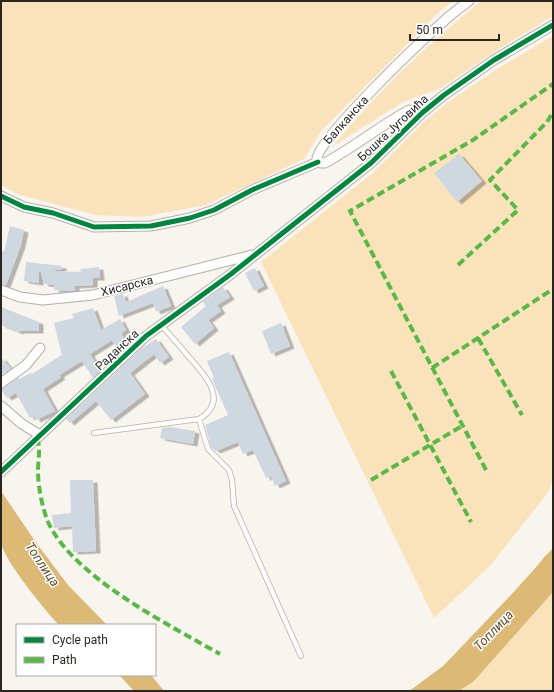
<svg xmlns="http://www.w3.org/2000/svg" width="554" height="692" viewBox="0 0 554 692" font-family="Roboto,sans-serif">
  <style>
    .green { fill: #fae3ba }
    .water { fill: #dcb975; fill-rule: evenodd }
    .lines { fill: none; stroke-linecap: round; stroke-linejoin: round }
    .river { stroke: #dcb975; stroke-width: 21 }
    .building { fill: #cfd7e0; filter: url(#shadow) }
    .lane-casing { stroke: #b3b0ab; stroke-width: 6 }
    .street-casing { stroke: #b3b0ab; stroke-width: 11 }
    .lane { stroke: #fefdfc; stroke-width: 4.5 }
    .street { stroke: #fefdfc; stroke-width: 9 }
    .quiet { stroke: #58b947; stroke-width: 4; stroke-dasharray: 8 4; stroke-linecap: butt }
    .cycleway-casing { stroke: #fff; stroke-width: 8 }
    .cycleway { stroke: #00873e; stroke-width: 5 }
    .labels { text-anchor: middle; stroke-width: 3; stroke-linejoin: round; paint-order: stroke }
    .street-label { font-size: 12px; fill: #292622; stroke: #fff }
    .water-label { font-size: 13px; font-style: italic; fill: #614c26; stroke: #fff }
  </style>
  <defs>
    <filter id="shadow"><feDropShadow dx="4.5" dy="2.5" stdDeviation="0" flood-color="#0004"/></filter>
  </defs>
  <rect width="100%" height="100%" fill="#f8f4ee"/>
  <path class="green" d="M1,1h452l-14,11 -118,119 -17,28 -98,46 -64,12 -46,-2 -76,-20 -19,-10z
    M481,1h72v15l-62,38 -50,34 -38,14 -70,44c44,-54 94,-101 148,-145z
    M553,36v441l-4,14 -59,75 -56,52 -173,-356 113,-90 51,-51 22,-18 50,-34z
    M553,592v99h-94l15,-10z"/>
  <path class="water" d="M1,491l36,53 31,41 39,40h-48c-13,-13 -55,-65 -58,-82 -1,-14 0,-37 0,-52z
    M553,548v44l-79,89 -15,10h-50l44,-31zM517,598l-1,6 -27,39 -27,23 -4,-2 47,-56z
    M119,675h32l13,16h-30z"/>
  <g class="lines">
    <path class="river" d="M427,691l23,-17 89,-93 14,-18"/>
  </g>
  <path class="building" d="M459,154l23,27 -25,21 -23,-29z
    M10,226l14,4 -3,15 -15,40 -5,-1v-33l3,1z
    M26,262l36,4v3l-12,2 31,1 -1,-3 19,-2 1,11h-7v7l-18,1v5l-21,-1 1,-5 -11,-1 -3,-12h-2v11l-15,-2z
    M255,268l9,18 -10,5 -9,-18z
    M163,286l8,20 -15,6 -3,-9 -34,13 -5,-20 9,-2 3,8z
    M223,287l7,10 -13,8 4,6 -13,9 6,8 -19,16 -14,-17 25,-21 -3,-4z
    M1,307l38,15v9h-19l-1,1 -18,-7z
    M93,308l8,22 19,-11 6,11 -5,3 7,12 -8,8 -8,-13 -22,14 10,17 -7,7 -11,-17 -23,14 2,2 -18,12 12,22 -19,9 -2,-4 -4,2 -14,-25 -9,5 -6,-9 17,-11 1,1 12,-6 1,1 28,-18 2,-1 -8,-32 20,-5 -2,-4z
    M281,323l9,23 -19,8 -9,-23z
    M156,339l13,18 -9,6 -6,-9 -24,19 15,21 -34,26 -15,-19 -26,22 -4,-4 76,-71z
    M229,352l57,129 -11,5 -4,-10 -5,2 -13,-28 -10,4 -5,-12 -22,9 -5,-4 -6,-22 23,-10 -16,-36 2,-1 -7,-17z
    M1,357l10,12 -10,6z
    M170,427l25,4 -2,13 -33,-6 2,-10z
    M70,480h23l3,71 -23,1 -1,-26 -18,2 -2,-13 19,-2z"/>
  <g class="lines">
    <defs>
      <path id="lane" d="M199,419l9,30 21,21 3,10 2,26 67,150
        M94,433l105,-14c32,-18 4,-46 -11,-63 -9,-11 -18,-21 -27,-31"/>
      <path id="street" d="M422,113l-13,-3c-29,16 -55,37 -84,53h-4l-4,-4c0,-19 106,-120 126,-137 8,-8 17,-14 26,-21
        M1,196l23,11 29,6 41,14 57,-1 39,-8 24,-8 38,-20 66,-28
        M1,290l19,7 23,3 50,-5 159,-40
        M1,383l25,-18 14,-17
        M1,406l21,18 18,11
        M1,472l145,-136 85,-62 140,-111 51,-50 22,-18 50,-35 59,-35"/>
    </defs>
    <use href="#lane" class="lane-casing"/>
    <use href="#street" class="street-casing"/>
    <use href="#lane" class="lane"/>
    <use href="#street" class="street"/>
    <path class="quiet" d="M458,265l60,-55 -28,-30 57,-58 6,-10
      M478,338l44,77
      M432,368l121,-79
      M391,371l80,151
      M37,438c4,11 1,21 1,33 0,15 4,36 10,51 25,55 121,103 172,132
      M486,470l-136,-259 123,-71 80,-56
      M371,480l91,-54"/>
    <defs>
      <path id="cycleway" d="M1,196l23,11 29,6 41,14 57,-1 39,-8 24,-8 38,-20 66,-28
        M1,472l145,-136 85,-62 140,-111 51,-50 22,-18 50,-35 59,-35"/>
    </defs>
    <use href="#cycleway" class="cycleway-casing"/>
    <use href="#cycleway" class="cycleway"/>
  </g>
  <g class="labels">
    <g class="street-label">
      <text transform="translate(346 120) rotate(-48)" y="4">Балканска</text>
      <text transform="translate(393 128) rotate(-43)" y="4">Бошка Југовића</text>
      <text transform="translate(127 286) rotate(-14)" y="4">Хисарска</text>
      <text transform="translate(117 350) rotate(-43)" y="4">Раданска</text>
    </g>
    <g class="water-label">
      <text transform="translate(43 564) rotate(56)" y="5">Топлица</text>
      <text transform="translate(493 630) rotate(-46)" y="5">Топлица</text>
    </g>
  </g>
  <rect width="554" height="692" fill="none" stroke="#292622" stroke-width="4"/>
  <rect x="16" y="624" width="140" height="52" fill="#ffffff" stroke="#a9a8a7"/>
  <rect x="24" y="637" width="20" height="6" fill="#00873e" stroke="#a9a8a7"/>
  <text x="52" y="644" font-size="12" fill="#292622">Cycle path</text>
  <rect x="24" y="657" width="20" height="6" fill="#58b947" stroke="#a9a8a7"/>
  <text x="52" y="664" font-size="12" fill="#292622">Path</text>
  <path d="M410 34v6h89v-6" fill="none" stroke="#292622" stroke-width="2"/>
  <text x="416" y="34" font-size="12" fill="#292622" stroke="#ffffff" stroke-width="3" paint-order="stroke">50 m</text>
</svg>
